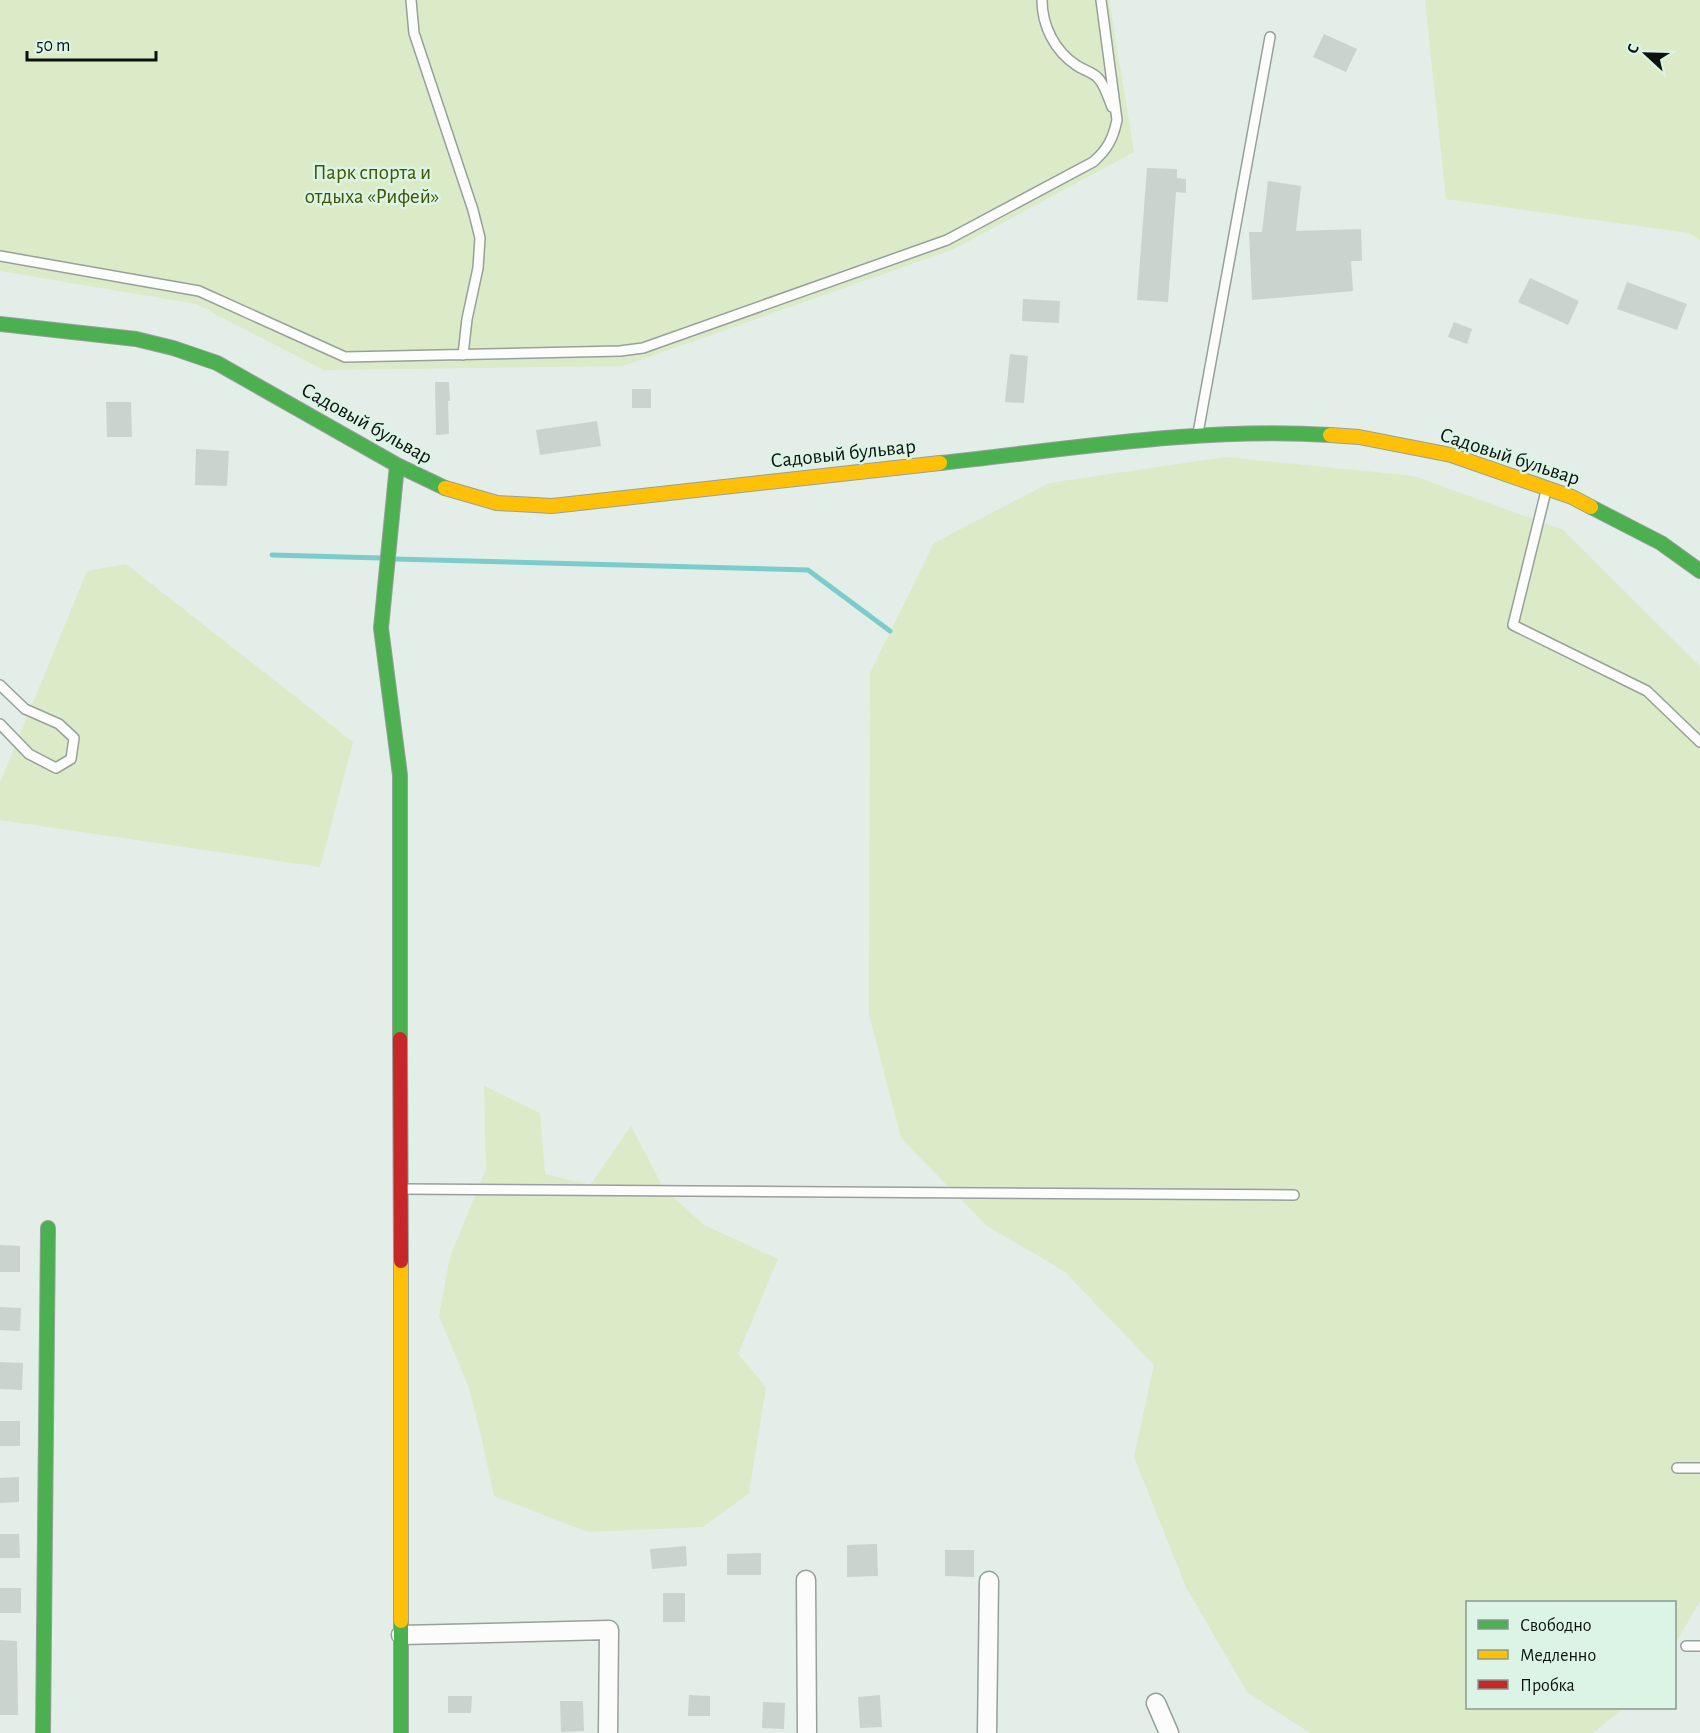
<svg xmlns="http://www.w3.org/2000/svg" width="1700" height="1733" viewBox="0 0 1700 1733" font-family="'Alegreya Sans',sans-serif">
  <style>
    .green { fill: #dbeac7 }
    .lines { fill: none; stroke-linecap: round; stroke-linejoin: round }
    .stream { stroke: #7dcccd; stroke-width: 5 }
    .building { fill: #c9d4cf }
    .lane-casing { stroke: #97a09b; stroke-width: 12 }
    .street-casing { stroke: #97a09b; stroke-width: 21 }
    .fast-casing { stroke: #97a09b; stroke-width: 16 }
    .slow-casing { stroke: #97a09b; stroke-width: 16 }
    .jam-casing { stroke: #97a09b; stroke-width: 16 }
    .lane { stroke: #fbfcfb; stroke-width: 9 }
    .street { stroke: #fbfcfb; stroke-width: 18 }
    .fast { stroke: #4caf50; stroke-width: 14 }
    .slow { stroke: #ffc107; stroke-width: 14 }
    .jam { stroke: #c62828; stroke-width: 14 }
    .labels { text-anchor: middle; stroke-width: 5; stroke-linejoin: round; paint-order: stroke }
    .park-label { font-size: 21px; fill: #435400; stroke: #dcf4e6 }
    .street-label { font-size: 21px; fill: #0b130e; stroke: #dcf4e6 }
  </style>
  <rect width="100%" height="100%" fill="#e2eee7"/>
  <path class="green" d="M0,0h1109l25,152 -180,97 -331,117 -299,4 -128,-66 -196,-33z
    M1425,0h275v240l-11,-7 -243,-34z
    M1226,457l188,19 149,54 137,136v935l-25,43 -1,-42h-206v106h156l-31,25h-283l-63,-41 -61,-105 -52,-130 20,-92 -90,-94 -77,-45 -86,-88 -32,-124 1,-341 64,-130 115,-60z
    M126,564l227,178 -33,125 -320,-47v-37l87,-212z
    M484,1086l56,27 5,61 45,11 41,-59 33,63 40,36 74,34 -40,95 28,33 -17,106 -46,34 -115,5 -94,-36 -12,-56 -13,-52 -30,-72 11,-59 36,-88z"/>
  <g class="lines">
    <path class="stream" d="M272,555l109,3
      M394,559l414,11 82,61"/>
  </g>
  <path class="building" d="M1324,34l33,15 -11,23 -33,-15z
    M1147,168l30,1v9l9,1v14l-10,-1 -8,110 -31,-2z
    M1268,181l33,5 -5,45 65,-2 1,32h-11l2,30 -101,9 -3,-68h13z
    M1530,278l49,23 -11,24 -50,-23z
    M1627,282l60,22 -10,26 -60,-21z
    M1023,299l37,2 -1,22 -37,-2z
    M1454,322l18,7 -5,15 -19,-7z
    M1010,354l18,2 -4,47 -19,-1z
    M435,382h14l1,19h-2l1,33 -13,1z
    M632,389h19v19h-19z
    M106,402h25l1,35h-25z
    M597,421l4,25 -61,9 -4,-25z
    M196,449l33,2 -2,35 -32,-1z
    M0,1245l20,1v26h-20z
    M0,1307l21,1 -1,23 -20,-1z
    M0,1362l23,1 -1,27 -22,-1z
    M0,1421h20v25h-20z
    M19,1477v25l-19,1v-25z
    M0,1534h19l1,24h-20z
    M877,1544l1,32 -31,1v-32z
    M686,1546l1,20 -35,3 -2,-20z
    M945,1550h29v27l-29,-1z
    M761,1553v22h-34v-21z
    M0,1588h21v25h-21z
    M663,1593h22v29h-22z
    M0,1640l17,1 1,74h-18z
    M689,1695l21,1v20h-22z
    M880,1695l2,32 -22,1 -2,-31z
    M448,1696h24l-1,17h-23z
    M560,1701h23l1,30 -23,1z
    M763,1702l22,1 -1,26 -22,-1z"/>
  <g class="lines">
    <defs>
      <path id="lane" d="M411,0l3,33 59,177 7,28 -2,30 -11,51 -4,36
        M1042,0c0,26 13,51 34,65 7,5 16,7 21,12 8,7 11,21 15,30
        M0,256l199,35 146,66 275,-6 23,-3 304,-108 146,-78c14,-12 20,-23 24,-42l-16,-120
        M1198,433l72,-396
        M1546,491l-33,134 134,66 53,51
        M0,685l25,24 34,15 15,14 -3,21 -15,9 -27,-14 -29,-30
        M403,1189l891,6
        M1677,1468h23
        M1686,1646h14"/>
      <path id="street" d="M806,1580l1,153
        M401,1635l208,-5 -1,103
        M1156,1703l13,30
        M987,1733l2,-152"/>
      <path id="fast" d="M0,324l136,15 37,9 44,15 180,102 48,23
        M940,463c130,-14 260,-36 390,-28
        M397,465l-16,163 19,147v264
        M1591,507l70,36 39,28
        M401,1621v112
        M43,1733l5,-505"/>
      <path id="slow" d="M1330,435l29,2 92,18 121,42 19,10
        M445,488l52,15 55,3 388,-43
        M401,1261v360"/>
      <path id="jam" d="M400,1039l1,222"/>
    </defs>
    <use href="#lane" class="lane-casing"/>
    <use href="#street" class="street-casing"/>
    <use href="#fast" class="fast-casing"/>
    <use href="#slow" class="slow-casing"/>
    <use href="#jam" class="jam-casing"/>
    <use href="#lane" class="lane"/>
    <use href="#street" class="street"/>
    <use href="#fast" class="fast"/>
    <use href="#slow" class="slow"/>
    <use href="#jam" class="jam"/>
  </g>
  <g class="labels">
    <g class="park-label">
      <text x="372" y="179">Парк спорта и<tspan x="372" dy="24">отдыха «Рифей»</tspan></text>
    </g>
    <g class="street-label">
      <text transform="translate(367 423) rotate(29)" y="7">Садовый бульвар</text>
      <text transform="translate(843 453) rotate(-6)" y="7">Садовый бульвар</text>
      <text transform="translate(1510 456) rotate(18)" y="7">Садовый бульвар</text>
    </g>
  </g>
  <rect x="1466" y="1601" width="210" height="108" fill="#dcf4e6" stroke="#889a90" stroke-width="1.5"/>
  <rect x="1478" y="1620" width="30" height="9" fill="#4caf50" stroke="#889a90" stroke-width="1.5"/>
  <text x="1520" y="1631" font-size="18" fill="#0b130e">Свободно</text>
  <rect x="1478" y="1650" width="30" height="9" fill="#ffc107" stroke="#889a90" stroke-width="1.5"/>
  <text x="1520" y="1661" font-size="18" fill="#0b130e">Медленно</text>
  <rect x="1478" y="1680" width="30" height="9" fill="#c62828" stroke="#889a90" stroke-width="1.5"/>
  <text x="1520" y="1691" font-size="18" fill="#0b130e">Пробка</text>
  <g transform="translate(1646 54) rotate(292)" stroke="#dcf4e6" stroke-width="4.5" paint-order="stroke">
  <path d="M0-4.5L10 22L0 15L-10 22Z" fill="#0b130e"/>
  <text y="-9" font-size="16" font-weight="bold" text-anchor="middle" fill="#0b130e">С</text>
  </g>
  <path d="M27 51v9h129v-9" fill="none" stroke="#0b130e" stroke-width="3"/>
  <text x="36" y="51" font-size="18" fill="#0b130e" stroke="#dcf4e6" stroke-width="4.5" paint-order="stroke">50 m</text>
</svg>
